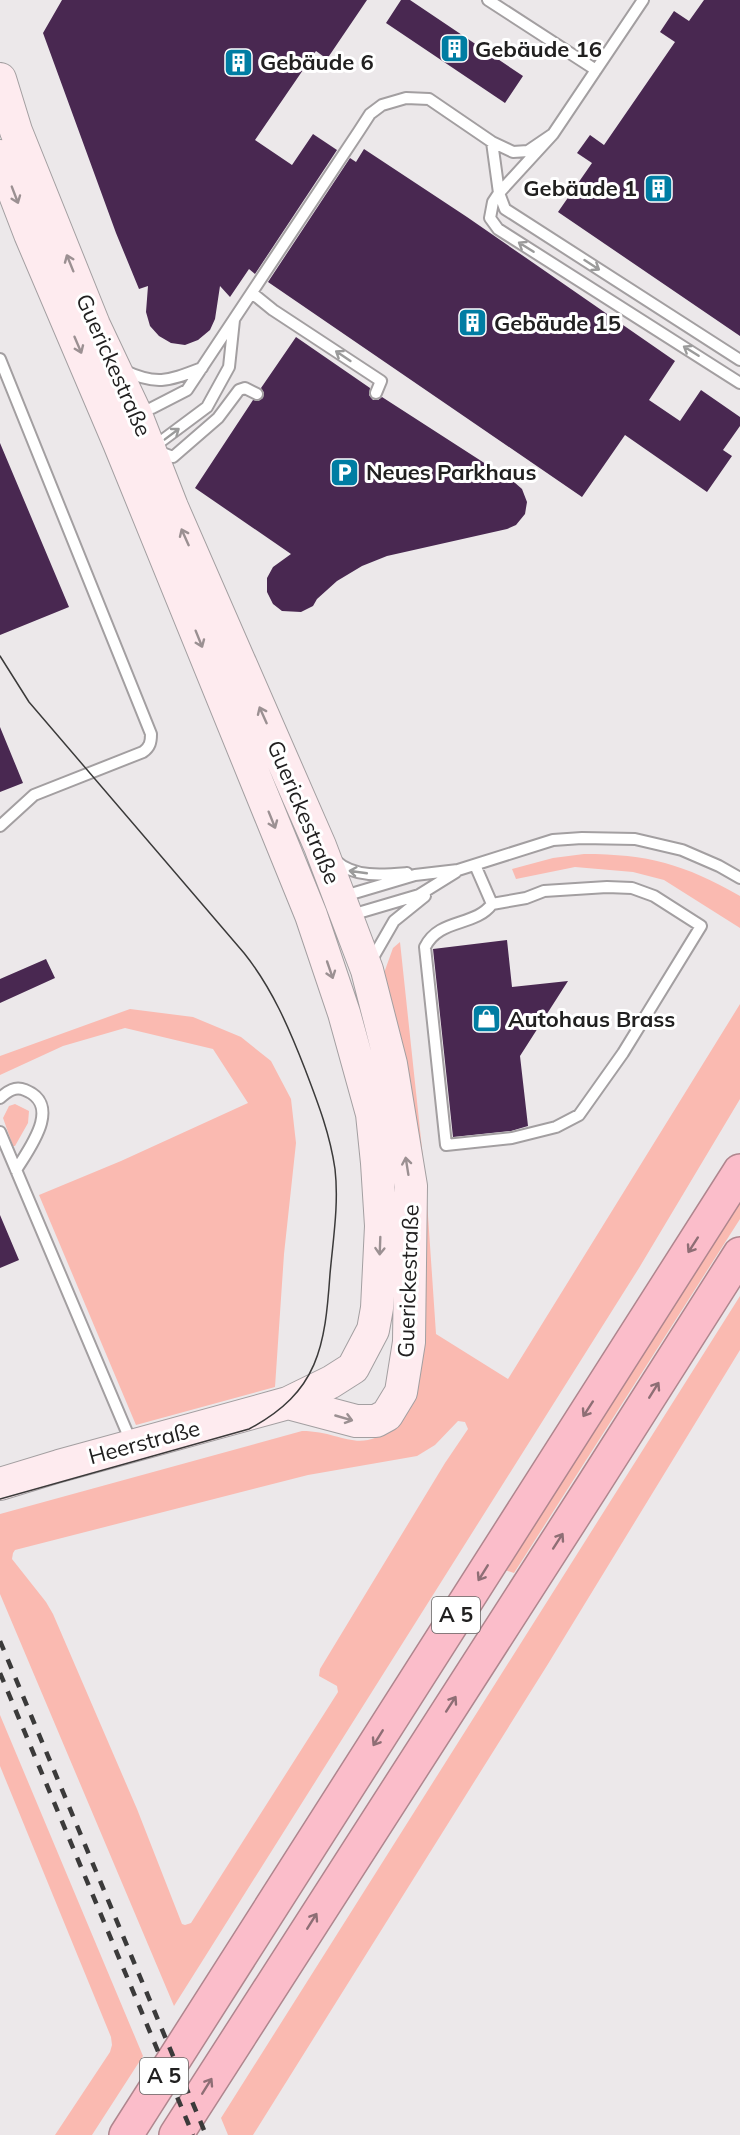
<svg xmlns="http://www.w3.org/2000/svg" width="740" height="2135" viewBox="0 0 740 2135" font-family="Mulish,sans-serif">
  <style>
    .green { fill: #fabab1; fill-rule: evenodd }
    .building { fill: #492851 }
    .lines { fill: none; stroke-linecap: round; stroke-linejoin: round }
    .service-casing { stroke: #a39fa1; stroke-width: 14 }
    .secondary-casing { stroke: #a39fa1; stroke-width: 34 }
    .motorway-casing { stroke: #af868e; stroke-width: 36 }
    .service { stroke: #fff; stroke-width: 10 }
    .secondary { stroke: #feebef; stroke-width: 32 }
    .motorway { stroke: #fbbdca; stroke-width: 33 }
    .tram { stroke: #3b3a3a; stroke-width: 1.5 }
    .rail { stroke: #3b3a3a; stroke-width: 4.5; stroke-dasharray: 10 10; stroke-linecap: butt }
    .oneway { stroke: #9b9092 }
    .oneway2 { stroke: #9b9b9b }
    .oneway3 { stroke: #8e6e75 }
    .labels { text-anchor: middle; stroke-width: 6; stroke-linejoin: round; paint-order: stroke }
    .shield { fill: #fff; stroke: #646363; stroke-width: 1.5 }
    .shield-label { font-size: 21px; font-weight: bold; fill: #212020 }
    .poi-label { font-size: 22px; font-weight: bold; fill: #212020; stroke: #fff; text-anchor: start }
    .street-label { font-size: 22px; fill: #212020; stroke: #fff }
  </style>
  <rect width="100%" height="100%" fill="#ece8ea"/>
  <path class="green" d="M584,854c64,0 100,10 156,42v32l-76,-48 -31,-8 -58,-5 -59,12 -4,-10 41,-11z
    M400,942l26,244 10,148 72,45 232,-375v95l-101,169 -465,738 -174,-412v-80l302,-83c41,0 56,25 93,-5l7,-368 -18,-85 9,-25zM458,1421l7,1 3,7 -23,34 -125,206 -1,7 18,10 1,6 -147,231 -6,2 -3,-1 -45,-115 -84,-195 -7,-12 -34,-43 1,-6 2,-3 293,-75 109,-19 18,-11z
    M130,1009l63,8 48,20 30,24 20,38 5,44 -12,111 -9,133 -139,38 -97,-230 82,-34 127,-58 -35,-54 -88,-21 -62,18 -63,29v-19z
    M15,1104l14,7 -1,12 -13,23h-2l-10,-28 6,-12z
    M740,1200v19l-226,354 -9,-3z
    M740,1296v54l-192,314 -295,471h-25l-7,-17z
    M0,1715l143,341 -51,79h-37l55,-83 2,-7 -1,-8 -111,-271z"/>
  <path class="building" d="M62,0h305l-40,59 -11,-8 -61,89 37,25 21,-31 24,16 -82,124 -6,-5 -19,28 -10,-11 -5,33 -5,11 -12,10 -13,5 -14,-2 -12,-7 -9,-10 -4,-14 2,-26 -9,3 -23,-56 -73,-200z
    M401,0h9l113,76 -18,27 -119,-80z
    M704,0h36v336l-182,-124 34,-49 -15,-10 13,-18 14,10 71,-103 -15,-10 14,-21 15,10z
    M364,149l103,68 208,144 -26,39 31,21 21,-31 39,27v9l-17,24 9,6 -25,36 -82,-57 -43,62 -314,-215 82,-124 6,4z
    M296,337l74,51 -1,7 4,5h5l4,-3 107,69 -5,7 30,9 8,7 5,13 -2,12 -9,11 -9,4 -120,27 -25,10 -25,15 -20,18 -4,7 -12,6 -19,-1 -9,-7 -6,-12v-14l6,-11 18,-13 -96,-66 58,-88 5,1 5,-3 1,-5 -3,-5z
    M0,443l69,164 -69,28z
    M0,727l23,56 -23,9z
    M507,940l5,47 56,-6 -48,75 8,70 -17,5 -58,6 -20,-188z
    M46,959l9,19 -55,25v-24z
    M0,1215l19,45 -19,8z"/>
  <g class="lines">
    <defs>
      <path id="service" d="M488,0l108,70
        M643,0l-90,134 -54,59 -6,9 -3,16 8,11 242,154
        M492,142l7,51 6,16 235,151
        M252,293l21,17 108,71 -5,12
        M0,359l151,375c0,8 -1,13 -8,18l-109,43 -34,31
        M123,370c34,16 45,11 79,-2
        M137,412l15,-4 35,-18 172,-259 11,-17 12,-9 24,-7 23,1 63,43 21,10 15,-1 25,-17
        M152,448l55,-41 22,-40 5,-47
        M157,451l16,6 45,-39 21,-28 6,-2 12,6
        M336,861c18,17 48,14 71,12
        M475,865l17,39c-17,23 -53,14 -67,43l21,198 66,-7 44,-11 23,-12 44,-62 78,-127 -47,-30 -22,-8 -25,-1 -63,4 -18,7 -34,6
        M347,902l4,-8 64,-19 43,-5 95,-30 29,-2 53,1 47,11 37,16 21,12
        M349,910l9,3 61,-18 37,-23
        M371,961l23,-40 31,-25
        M0,1098c8,-7 15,-12 25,-8 38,15 4,59 -9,80
        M0,1132l132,312"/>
      <path id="secondary" d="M0,79l16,52 78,194 41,87 37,95 148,339 47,124 24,94 20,122 -2,156 -8,50 -14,23 -11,6h-20l-68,-18
        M0,156l30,78 89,209 192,472 33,98 28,101 5,49 4,63 -4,82 -4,22 -20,38 -22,14 -43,21 -229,63 -59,18"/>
      <path id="motorway" d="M126,2135l614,-964
        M176,2135c187,-294 378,-586 564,-881"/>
    </defs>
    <use href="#service" class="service-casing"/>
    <use href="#secondary" class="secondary-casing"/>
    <use href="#motorway" class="motorway-casing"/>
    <use href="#service" class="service"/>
    <use href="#secondary" class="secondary"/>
    <use href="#motorway" class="motorway"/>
    <path class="tram" d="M0,656l29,46 215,251c28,35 45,75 61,116 13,34 25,65 30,100 4,35 -2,71 -5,105 -5,72 -11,118 -81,155l-249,70"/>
    <path class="rail" d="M0,1641l206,494
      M0,1673l193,462"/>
  </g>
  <defs><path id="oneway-shaft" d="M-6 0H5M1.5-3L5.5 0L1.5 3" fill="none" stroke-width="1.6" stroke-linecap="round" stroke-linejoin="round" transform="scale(1.5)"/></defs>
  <g class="oneway">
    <use href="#oneway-shaft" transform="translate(15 195) rotate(69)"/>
    <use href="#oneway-shaft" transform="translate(70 263) rotate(-112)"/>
    <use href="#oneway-shaft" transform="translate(78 345) rotate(67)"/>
    <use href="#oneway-shaft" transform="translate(185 537) rotate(-114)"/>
    <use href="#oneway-shaft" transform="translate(199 639) rotate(68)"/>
    <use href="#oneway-shaft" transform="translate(263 715) rotate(-114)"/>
    <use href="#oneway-shaft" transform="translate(272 820) rotate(68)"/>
    <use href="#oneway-shaft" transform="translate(330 970) rotate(71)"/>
    <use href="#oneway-shaft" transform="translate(407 1166) rotate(-99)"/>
    <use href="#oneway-shaft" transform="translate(380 1246) rotate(92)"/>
    <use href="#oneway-shaft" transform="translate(344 1418) rotate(16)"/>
  </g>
  <g class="oneway2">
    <use href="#oneway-shaft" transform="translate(526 247) rotate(-148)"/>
    <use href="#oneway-shaft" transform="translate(592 265) rotate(33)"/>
    <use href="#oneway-shaft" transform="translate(691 351) rotate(-148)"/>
    <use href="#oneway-shaft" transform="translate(343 356) rotate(-146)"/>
    <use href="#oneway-shaft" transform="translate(172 434) rotate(-37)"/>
    <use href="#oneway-shaft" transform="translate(358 872) rotate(-172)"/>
  </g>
  <g class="oneway3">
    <use href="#oneway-shaft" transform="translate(693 1245) rotate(123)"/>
    <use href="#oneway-shaft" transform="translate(654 1390) rotate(-58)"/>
    <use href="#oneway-shaft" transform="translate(588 1409) rotate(123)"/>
    <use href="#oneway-shaft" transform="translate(558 1541) rotate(-57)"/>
    <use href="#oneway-shaft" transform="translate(483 1573) rotate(122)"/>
    <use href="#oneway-shaft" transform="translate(451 1704) rotate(-57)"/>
    <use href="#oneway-shaft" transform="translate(378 1738) rotate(122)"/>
    <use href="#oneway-shaft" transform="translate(312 1921) rotate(-58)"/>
    <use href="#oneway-shaft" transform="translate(207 2086) rotate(-58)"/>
  </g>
  <defs>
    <symbol id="building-square" viewBox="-11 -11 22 22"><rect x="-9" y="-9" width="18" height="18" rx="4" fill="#007da3" stroke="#fff"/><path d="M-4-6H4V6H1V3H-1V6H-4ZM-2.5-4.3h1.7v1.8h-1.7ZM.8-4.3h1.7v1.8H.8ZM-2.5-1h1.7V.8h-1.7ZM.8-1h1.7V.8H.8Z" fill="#fff"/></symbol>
    <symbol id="parking-square" viewBox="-11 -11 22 22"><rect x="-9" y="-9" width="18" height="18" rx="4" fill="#007da3" stroke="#fff"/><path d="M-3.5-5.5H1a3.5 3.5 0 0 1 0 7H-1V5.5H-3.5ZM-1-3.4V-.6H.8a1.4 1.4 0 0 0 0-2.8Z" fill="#fff"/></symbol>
    <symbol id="shop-square" viewBox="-11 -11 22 22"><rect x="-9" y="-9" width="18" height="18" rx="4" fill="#007da3" stroke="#fff"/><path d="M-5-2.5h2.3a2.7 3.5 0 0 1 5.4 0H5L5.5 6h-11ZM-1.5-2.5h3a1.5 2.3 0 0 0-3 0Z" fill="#fff"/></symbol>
  </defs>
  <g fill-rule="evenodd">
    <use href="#building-square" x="438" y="32" width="33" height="33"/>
    <use href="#building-square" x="222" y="46" width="33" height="33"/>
    <use href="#building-square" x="642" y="172" width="33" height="33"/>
    <use href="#building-square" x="456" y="306" width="33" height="33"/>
    <use href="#parking-square" x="328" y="456" width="33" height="33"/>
    <use href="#shop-square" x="470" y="1002" width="33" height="33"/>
  </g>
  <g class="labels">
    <g class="shield">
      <rect x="432" y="1597" width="48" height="36" rx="4.5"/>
      <rect x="140" y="2058" width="48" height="36" rx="4.5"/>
    </g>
    <g class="shield-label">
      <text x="456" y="1622">A 5</text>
      <text x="164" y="2083">A 5</text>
    </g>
    <g class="poi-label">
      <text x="475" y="57">Gebäude 16</text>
      <text x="260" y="70">Gebäude 6</text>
      <text x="637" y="196" text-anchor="end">Gebäude 1</text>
      <text x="494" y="331">Gebäude 15</text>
      <text x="366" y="480">Neues Parkhaus</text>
      <text x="508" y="1027">Autohaus Brass</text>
    </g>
    <g class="street-label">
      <text transform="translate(114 365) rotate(66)" y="8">Guerickestraße</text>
      <text transform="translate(304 812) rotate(67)" y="8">Guerickestraße</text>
      <text transform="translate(408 1281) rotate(-88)" y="8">Guerickestraße</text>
      <text transform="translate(144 1442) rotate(-15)" y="8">Heerstraße</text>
    </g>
  </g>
</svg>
